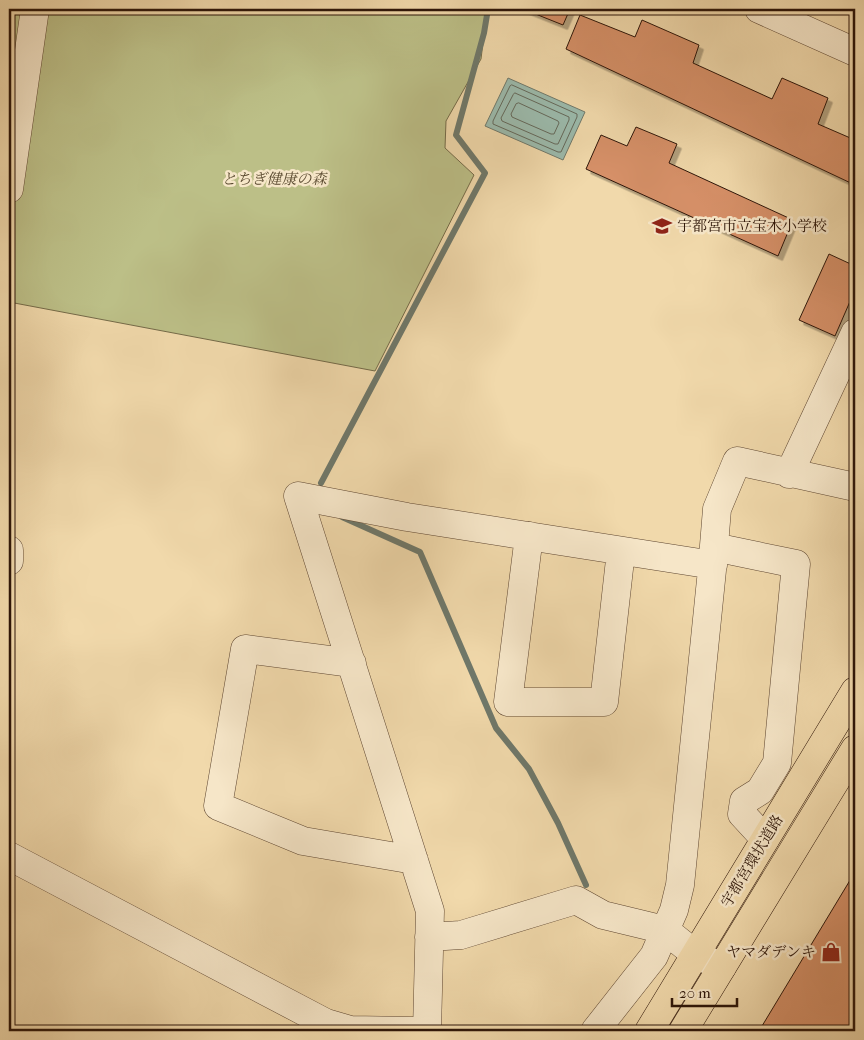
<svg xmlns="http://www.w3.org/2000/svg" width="864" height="1040" viewBox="0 0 864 1040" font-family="'IM FELL French Canon','Noto Serif JP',serif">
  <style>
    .green { fill: #bcbf87; stroke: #746a48 }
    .water { fill: #9bbaac; stroke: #6f786a }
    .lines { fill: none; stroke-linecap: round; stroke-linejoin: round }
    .shore { stroke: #64685a; stroke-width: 1 }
    .stream { stroke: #6f786a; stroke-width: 6 }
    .building { fill: #d69067; stroke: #2d1508; filter: url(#shadow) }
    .minor-casing { stroke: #5e4631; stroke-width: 29 }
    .major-casing { stroke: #2d1508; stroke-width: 29 }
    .minor { stroke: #f6e6c8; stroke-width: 28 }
    .major { stroke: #f1d9ab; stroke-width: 28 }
    .labels { text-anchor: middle; stroke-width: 5; stroke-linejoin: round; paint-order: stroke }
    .park-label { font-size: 15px; font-style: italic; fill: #58482e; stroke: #f6e6c8 }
    .poi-label { font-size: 15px; fill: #2d1508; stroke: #f6e6c8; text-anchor: start }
    .street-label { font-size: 15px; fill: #2d1508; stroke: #f6e6c8 }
  </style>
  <defs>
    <filter id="shadow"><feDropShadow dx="4.5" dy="4.5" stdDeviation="0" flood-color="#0004"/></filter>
  </defs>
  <rect width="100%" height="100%" fill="#f1d9ab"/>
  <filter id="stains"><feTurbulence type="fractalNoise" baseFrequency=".004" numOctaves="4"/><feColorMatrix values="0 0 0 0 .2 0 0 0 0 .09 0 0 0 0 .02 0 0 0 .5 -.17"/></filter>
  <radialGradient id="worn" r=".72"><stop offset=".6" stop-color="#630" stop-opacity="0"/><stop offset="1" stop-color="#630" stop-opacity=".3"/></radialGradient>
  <path class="green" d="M9,9h478l-6,50 -35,62 -1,27 29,27 -99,196 -366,-69z"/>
  <path class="water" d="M508,78l77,34 -22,48 -78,-34z"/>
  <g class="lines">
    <path class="shore" d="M512,85l65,29v3l-16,35h-3l-65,-28v-3l17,-35z
      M515,93l54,24v3l-11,24h-3l-53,-23 -1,-3 12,-23z
      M519,103l39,18 1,2 -5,11h-3l-39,-17 -1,-3 5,-10z"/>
    <path class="stream" d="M321,483l164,-310 -29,-38 28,-102 4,-24
      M342,517l78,35 76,176 33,41 29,54 28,62"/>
  </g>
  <path class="building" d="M523,9h47l-7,16z
    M580,15l55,22 7,-17 57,25 -6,18 79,36 10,-21 46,20 -10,26 37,16v45l-289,-136z
    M636,127l41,17 -8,19 124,57 -15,36 -192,-87 15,-34 26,11z
    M829,254l26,12v24l-20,46 -36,-16z
    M855,872v159h-96z"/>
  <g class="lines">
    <defs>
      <path id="minor" d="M759,9l96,43
        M9,189l26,-180
        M789,474l66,-141
        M529,536l-21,166h96l17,-151
        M714,547l82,17 -19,199 -17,28 -16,10 -2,13 23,25
        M9,550v11
        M352,663l-107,-14 -27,157 85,35 111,19
        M9,856l317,167 24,7 62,1
        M429,937l32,-2 115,-35 27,15 62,15 30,24 27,13
        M427,1031l3,-120 -132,-415 109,21 306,48
        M595,1031l59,-75 20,-46 6,-25 32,-315 5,-61 20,-48 118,26"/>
      <path id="major" d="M649,1031l206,-340
        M683,1031l172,-282"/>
    </defs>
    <use href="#minor" class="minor-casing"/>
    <use href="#major" class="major-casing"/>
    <use href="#minor" class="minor"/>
    <use href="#major" class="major"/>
  </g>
  <defs>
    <symbol id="school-bare" viewBox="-9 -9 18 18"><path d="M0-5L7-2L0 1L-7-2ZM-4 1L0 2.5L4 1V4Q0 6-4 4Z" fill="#8f2418" stroke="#f6e6c8" stroke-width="2.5" paint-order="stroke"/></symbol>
    <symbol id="shop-bare" viewBox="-9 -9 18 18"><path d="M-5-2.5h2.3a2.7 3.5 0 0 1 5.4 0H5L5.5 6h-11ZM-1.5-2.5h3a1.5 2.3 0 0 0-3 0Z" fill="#8f2418" stroke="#f6e6c8" stroke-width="2.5" paint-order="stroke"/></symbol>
  </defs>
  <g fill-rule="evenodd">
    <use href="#school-bare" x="648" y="212" width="28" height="28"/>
    <use href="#shop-bare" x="817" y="938" width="28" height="28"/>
  </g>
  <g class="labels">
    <g class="park-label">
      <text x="274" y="184">とちぎ健康の森</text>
    </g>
    <g class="poi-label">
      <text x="677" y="231">宇都宮市立宝木小学校</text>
      <text x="816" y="957" text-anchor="end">ヤマダデンキ</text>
    </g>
    <g class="street-label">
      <text transform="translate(752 861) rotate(-59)" y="5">宇都宮環状道路</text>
    </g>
  </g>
  <rect width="864" height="1040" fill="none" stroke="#f1d9ab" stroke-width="30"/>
  <rect x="10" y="10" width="844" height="1020" fill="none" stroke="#2d1508" stroke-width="2.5"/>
  <rect x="15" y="15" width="834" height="1010" fill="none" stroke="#2d1508"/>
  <path d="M672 998v8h65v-8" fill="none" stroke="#2d1508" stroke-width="2.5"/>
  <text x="679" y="998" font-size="15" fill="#2d1508" stroke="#f6e6c8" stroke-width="4" paint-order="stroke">20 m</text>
  <rect width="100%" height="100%" filter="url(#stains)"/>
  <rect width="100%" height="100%" fill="url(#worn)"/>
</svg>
